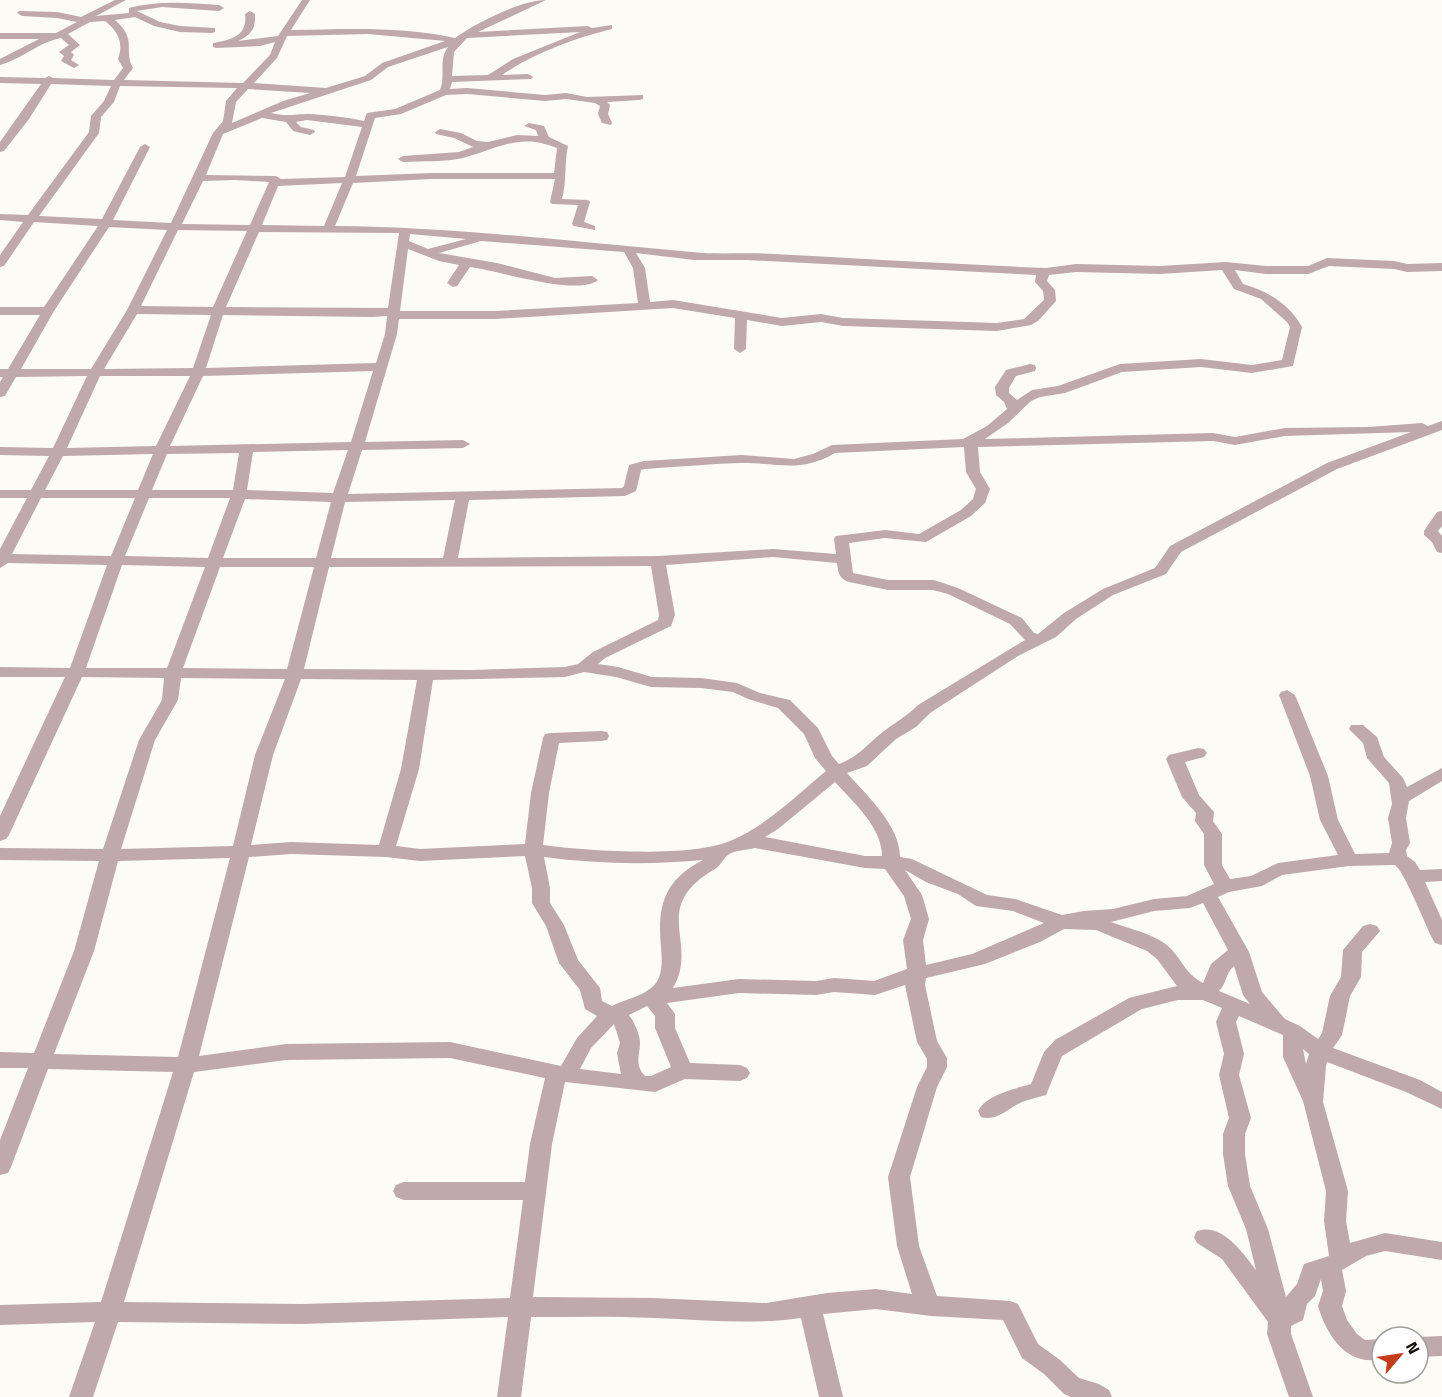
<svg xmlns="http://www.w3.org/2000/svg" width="1442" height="1397" viewBox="0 0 1442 1397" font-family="'Titillium Web',sans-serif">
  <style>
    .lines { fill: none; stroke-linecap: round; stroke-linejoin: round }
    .minor { fill: #bfa9ac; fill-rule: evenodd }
  </style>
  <rect width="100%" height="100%" fill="#fdfbf5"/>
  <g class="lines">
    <path class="minor" d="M115,0h11l-30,16 33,-3v-5c29,-8 60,-5 90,-3l5,3 -5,3 -57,-4 -25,4 23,11 20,4 35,2v4l-3,1 -32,-1 -26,-6 -19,-9 -20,3c23,20 8,30 18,48l-9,12 119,3 27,-28 5,-13 -15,4 -44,2 -3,-1v-4c18,-3 35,-7 32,-29l5,-3 5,3c1,15 -4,21 -17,27l40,-5 24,-36h8l-19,30c55,-1 110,-4 164,8 21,-15 66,-38 91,-38l-68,32 110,-6 4,2 20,-3v4c-37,9 -78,24 -110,46l26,-1 5,3 -2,2 -79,3 -2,7 17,-1 78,7 21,-2 21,4 56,-2v4l-4,1 -32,2 3,3 -2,9 4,9 -1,2 -9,-2 -4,-9 2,-8 -5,-3 -29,-4 -21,2 -78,-7 -21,1 -45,19 -26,4 -19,58 76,-3h122l3,-25c-39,-16 -58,1 -94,10 -18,4 -41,3 -60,4l-5,-3 5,-3 56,-4 14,-5 -19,-9 -18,-4 -1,-2 5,-3 21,4 16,8 11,1 29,-7 21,1 -2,-6 -12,-4 5,-3 15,3 5,11 19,9c-4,19 -1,35 -6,53l26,1 2,2 -6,20 11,4v4l-21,-4 -2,-2 6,-19 -26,-1 -2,-2 5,-23h-123l-79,4 -18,43c119,1 239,16 357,26 27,3 55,0 82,2 91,5 181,10 272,14l30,-4 84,2 66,-4 40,4h42l19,-8 67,3 13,3 35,-1v8l-35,1 -13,-3 -65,-3 -21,8h-42l-31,-4 8,14c25,7 46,20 59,43l-9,39 -41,7 -51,-6 -79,5 -57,21 -25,4 -9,4 -23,22 -23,16 228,-6 22,4 50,-9 83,-1 54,-4 6,3 14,-5v9l-105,39 -156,83 -15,22 -53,21 -37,24 -20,18 -38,19 -88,57 -14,14 -20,12 -29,27 -20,7c20,23 53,52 53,84l12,2 75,36 28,4 47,16 22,-4 29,-2 41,-10 33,-3 27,-12 -10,-19v-31l-9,-13 1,-8 -14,-16 -16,-38 3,-4 29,-7 6,1 3,4 -3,4 -19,5 14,33 15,17 -1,9 9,13v31l8,14 21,-3 27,-13 60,-8 -18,-35 -10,-44 -31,-81 2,-3 6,-2 8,5 33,81 10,44 17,34 34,-1 3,-10 -4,-25 4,-14 -3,-21 -22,-25 -4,-15 -14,-14 2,-4h12l14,12 7,20 19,21 4,9 35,-19v13l-33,20 -3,17 4,25 -4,7 1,6 8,6 5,8 22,-1v12l-17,1 17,38v25l-7,-2 -3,-5c-7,-14 -28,-67 -37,-73l-46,1 -67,9 -20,11 -33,6 -11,5 31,55 13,40 23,27 15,7 18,13 4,-6 8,-37 11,-19 2,-27 20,-24 7,-2 7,2 3,5 -18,21 -1,25 -11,19 -8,39 -9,13 87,32 22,12v17l-36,-17 -79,-30 -1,4 -3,36 25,89 -2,30 4,22 35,-10 57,9v18l-57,-9 -19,5 -24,14 4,21 -4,15 5,14 10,14 8,6 17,-1v20c-35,8 -55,-23 -64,-53l5,-15 -2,-12 -6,17 -8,8 -4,16 -12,6v8l22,63h-24l-22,-63 1,-12 -46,-63 -25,-16 -3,-6 3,-6c25,-9 46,22 59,39l-10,-41 -18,-43 -5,-32v-20l6,-16 -10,-43 5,-21 -8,-32 6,-14 -19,-8h-25l-36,9 -80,47 -16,39c-8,2 -16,4 -24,7 -14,6 -26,20 -41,15l-3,-6c8,-16 36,-22 53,-27l13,-32 11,-12 74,-42 48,-12 -20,-27 -10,-8 -51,-21 -32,-1 -24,13 -55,22 -59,14 -1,7 12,56 10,17v9l-10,20 -27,90 9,69 18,50 73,5 8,3 20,40 22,16 19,18 20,6 10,6 3,7h-41l-7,-3 -20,-20 -22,-16 -19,-38 -72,-4 -55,-7 -53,5 20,83h-24l-18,-79c-49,7 -97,2 -146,0 -42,-2 -83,-1 -124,-1l-10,80h-24l11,-80 -206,7 -184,-2 -25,75h-24l26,-75 -95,3v-20l101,-3 72,-230 -125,-3 -37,98 -3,6 -8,2v-35l28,-72h-28v-16l34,1 40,-102 25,-90 -99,-1v-12l103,1 36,-109 23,-40 2,-22 -82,-1 -73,158 -3,4 -6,2v-25l65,-139h-65v-10l70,1 37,-103 -99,-2 -8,5v-19l27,-51h-27v-8h31l18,-34 -49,-1v-8l53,1 34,-72 -71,1 -11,19 -5,1v-15l3,-5h-3v-8h8l32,-54h-40v-8h44l54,-81 -64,-4 -30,44 -4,1v-12l23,-33 -23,-2v-6l28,1 61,-83 2,-16 13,-15 7,-15 -60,-2 -22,35 -25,32 -4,1v-10l41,-58 -41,-1v-6l45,1 4,-2 4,2 61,2 9,-12 -5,-9c6,-16 0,-28 -13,-38l-15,1 -22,12 12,11 -9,7 3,3 -3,5 8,5 -5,3 -13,-7 3,-5 -5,-4 10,-7 -8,-7c-22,4 -39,21 -61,27v-6l39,-20h-39v-6h56l21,-11 -20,-4 -35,-2 -5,-3 2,-2 38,1 24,5zM580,32l-67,27 -25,16 -36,1 2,-24 13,-14zM368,34l77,7 -63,22 -17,13 -39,12 -72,-5 23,-25 10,-22zM448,47c-10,13 -2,28 -8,43l-45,19 -28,4 -3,8c-18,-4 -36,-6 -54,-7 -16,0 -21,3 -39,-1l100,-33 17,-13zM120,86l117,2 -11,13 -3,20 -10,12 -42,90 -58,-3 37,-73 -5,-3 -5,3 -38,72 -63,-3 60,-83 2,-16 13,-15zM248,89l62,4 -27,8 -51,22 4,-21zM262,118l24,4 7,9 17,4 5,-3 -1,-2 -13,-3 -5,-5 11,-2 55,7 -17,50 -64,2 -5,-3 -70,-1 17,-41zM235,180l34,2 -19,43 -68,-1 21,-43zM342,183l-18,43 -62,-1 16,-39zM109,227l58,3 -40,80 -36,59h-70l33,-58zM178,230l69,1 -34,76 -72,-1zM259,232l140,1 -11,75 -162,-1zM410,234l56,5 -38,10 -19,-8zM481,241l143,11 9,16 5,35 -143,8h-95l8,-62 31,12 20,4 -12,18 6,4 4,-1 13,-19c26,3 109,30 128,13l-6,-4 -37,2 -58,-15 -58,-10zM636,253l58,7h53l289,15 -1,7 8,9 1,9 -20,19 -27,4 -154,-5 -22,-4 -39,4 -109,-18 -23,2 -5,-34zM1222,270l12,19 27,10 26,23 3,5 -8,33 -30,5 -51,-6 -81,5 -62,22 -26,4 -15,10 -8,-7v-5l7,-12 19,-5 1,-3 -1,-3 -5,-1 -24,6 -11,17 1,8 8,7 3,7 -20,17 -24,13 -131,6 -19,9 -19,5 -52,-4 -98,6 -15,4 -5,21 -2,2 -274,6 14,-44 101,-2 7,-4 -7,-4 -98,2 32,-108 2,-15h96l178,-11 62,10 -1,31 6,4 6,-4 1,-29 35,6 39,-4 22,4 154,5 34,-6 7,-4 18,-20 -1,-11 -8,-9 2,-6 27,-3 84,2zM137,314l74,1 -18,53 -89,1zM223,315l150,2 14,-1 -2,18 -9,29 -170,5zM373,371l-22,71 -181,4 33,-70zM100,376h90l-34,70 -89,2zM1411,432l-84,31 -157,83 -15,22 -52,21 -39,24 -26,21 -4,-1 -12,-15 -64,-30 -24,-8h-46l-35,-7 -4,-30 36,-5 41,4 45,-26 14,-13 5,-14 -10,-17 -2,-25 235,-6 22,4 50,-9zM964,447l2,25 10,17 -3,10 -12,11 -42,24 -34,-4 -49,6 -2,3 2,15 -63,-5 -115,7 -200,2 11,-58 156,-4 11,-5 5,-21 4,-1c31,-2 63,-5 94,-6 38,-1 60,11 96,-10zM348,450l-15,43 -86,-3 6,-38zM239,453l-6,37h-81l15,-36zM153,454l-15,36h-93l18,-34zM41,498h94l-24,58 -99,-2zM149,498h81l-22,60 -83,-2zM245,499l86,3 -15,56h-93zM455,500l-12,58h-112l14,-56zM773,557l64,6c1,9 2,16 12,19l39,8h45l15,4 62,30 15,16 -107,65c-11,11 -22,17 -34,26 -17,13 -24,25 -45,33l-7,-8 -14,-28 -28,-28 -30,-7 -23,-10 -36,-5 -49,-1 -34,-10 -20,-3 7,-6 66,-32 4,-11 -9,-50zM122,565l83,2 -38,101h-81zM651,566l8,49 -1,5 -65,32 -15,12 -13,3 -94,3 -167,-1 25,-102zM220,567h94l-27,102 -104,-1zM584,672l32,5 35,10 50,1 32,4 15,7 30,9 26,26 11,24 11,13c-30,25 -60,55 -96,70 -40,17 -143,10 -187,4l6,-52 10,-50 42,-2 6,-1 2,-4 -2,-4 -6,-1 -50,2 -6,1 -2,4 -12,55 -6,51 -105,5 -24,-3 23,-77 14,-89 132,-3zM181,678l104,1 -30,76 -22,91 -112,3 34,-109 23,-40zM301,679l116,1 -16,89 -22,76 -88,-3 -40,3 22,-90zM835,782c18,20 47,45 47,74h-17l-100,-19 13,-8zM755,848l110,20 20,1 19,27 7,23 -8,21 4,29 -33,12 -40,-3 -18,3 -77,-2 -66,9c27,-46 -25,-80 42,-119 6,-4 8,-10 13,-14 7,-5 19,-5 27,-7zM291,854l95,3 34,4 105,-5 7,32v15l14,23 13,37 21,27 5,19 12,7 -20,22 -16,28 -111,-24 -164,2 -87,12 50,-199zM544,857c52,7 107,8 159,3 -39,20 -46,46 -42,87 1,12 2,26 -5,36 -10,13 -31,16 -44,23l-10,-5 -2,-13 -22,-28 -14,-35 -14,-22v-15zM230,858l-52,199 -124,-3 40,-103 24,-90zM905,870l21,12 32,12 18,12 37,5 31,12 -72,31 -46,11 -3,-25 6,-21 -7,-24zM1203,903l25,47 -17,14 -8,19c-17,-9 -19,-20 -32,-34 -14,-15 -42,-20 -60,-27l43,-11 36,-3zM1234,966l9,29 7,9 -31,-13c8,-8 6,-17 15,-25zM905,985l12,57 10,17v8l-10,20 -29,90 9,69 15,48 -36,-5 -49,4 -61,10 -113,-5 -120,-1 19,-153 13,-62 90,10 30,-13 55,2 7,-3 3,-5 -3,-5 -7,-3 -50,-2 -15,-35v-14l-8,-11 72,-10 77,2 18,-3 41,3zM647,1006l8,10v12l16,39 -20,9h-6c-11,-12 -5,-21 -5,-33 0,-9 -6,-21 -11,-28zM1239,1016l44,19v22l20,44 23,90 -2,30 5,35 -25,8 -7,20 -11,13 -18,-68 -18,-43 -5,-32v-20l6,-16 -12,-43 5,-21 -8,-32zM614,1024l6,19 -3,10 4,21 -41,-5 11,-21zM1303,1049l6,5 -3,10zM450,1058l95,20 -15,66 -5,38h-121l-8,3 -3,6 3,6 8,3h119l-13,98 -208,6 -178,-2 70,-230 92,-12z
      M1442,511v15l-4,5 4,5v17l-5,-1 -5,-10 -8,-7v-4l13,-19z
      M1442,1336v20l-24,1v-20z"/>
  </g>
  <g transform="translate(1400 1355) rotate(61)"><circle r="28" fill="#ffffff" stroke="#a19f9c" stroke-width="1.5"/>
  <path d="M0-4.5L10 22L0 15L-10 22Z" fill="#c63c19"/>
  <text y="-9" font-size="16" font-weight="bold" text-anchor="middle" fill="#151007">N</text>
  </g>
</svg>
